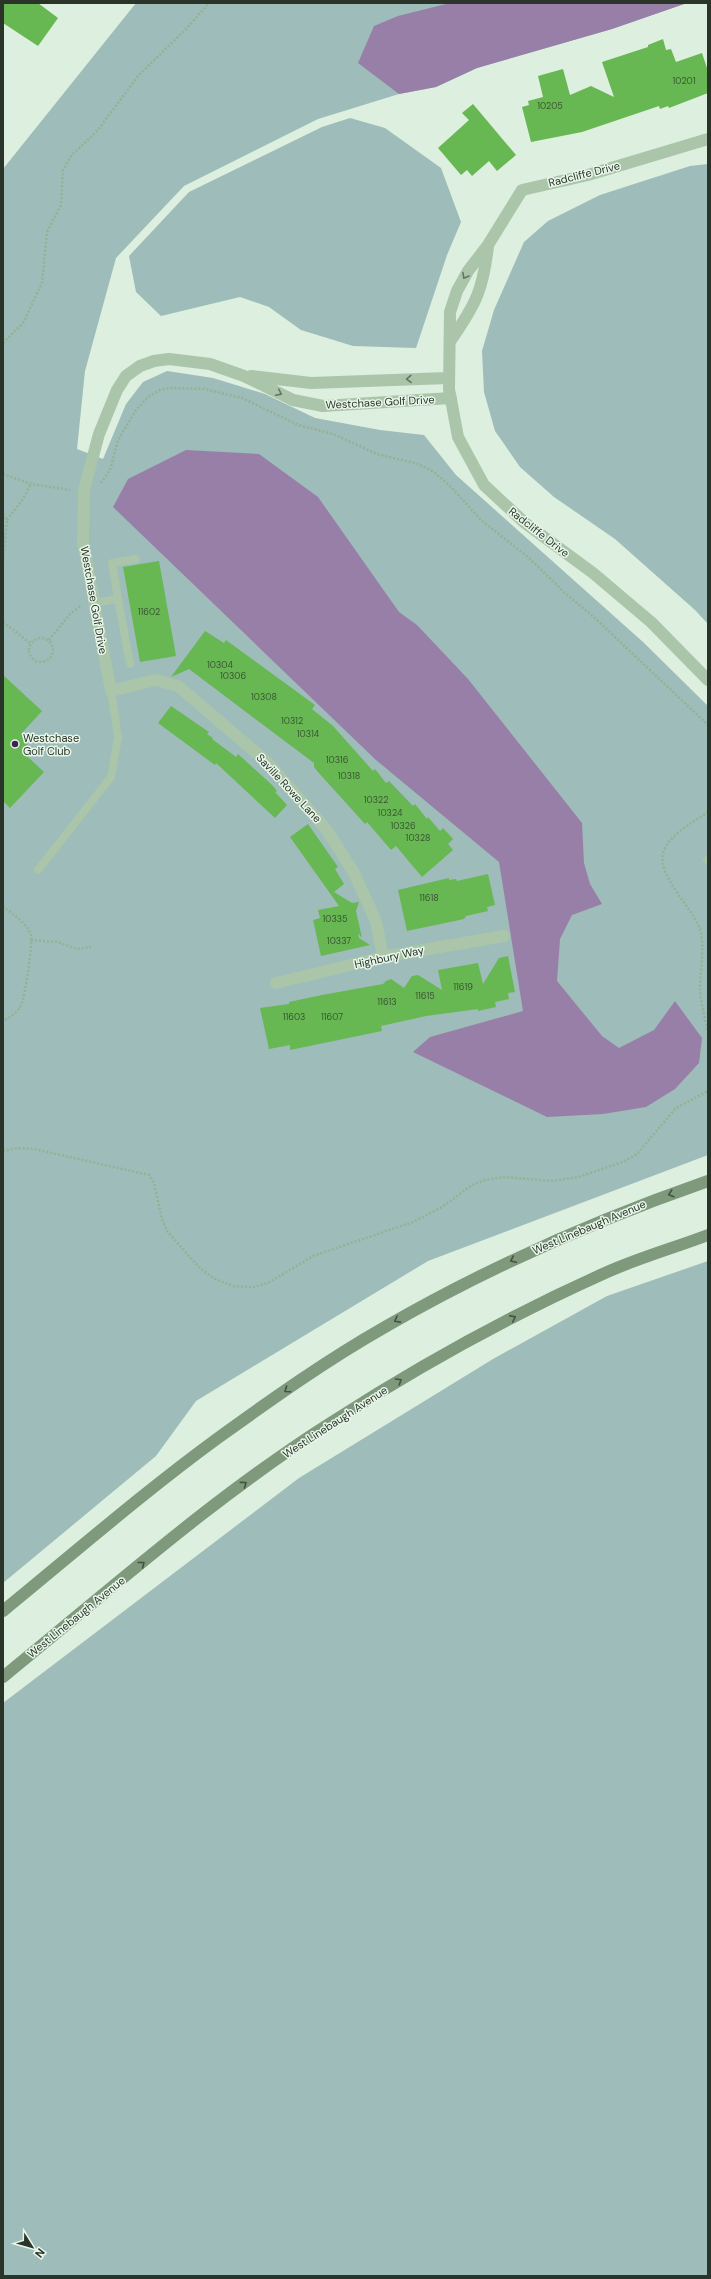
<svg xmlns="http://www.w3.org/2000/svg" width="711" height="2279" viewBox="0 0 711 2279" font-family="'DM Sans',sans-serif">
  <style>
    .green { fill: #9ebcb9 }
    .water { fill: #987fa8 }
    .building { fill: #67b752 }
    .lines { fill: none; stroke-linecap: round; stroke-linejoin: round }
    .path { stroke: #95b194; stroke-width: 2.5; stroke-dasharray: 2 2; stroke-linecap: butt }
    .lane { stroke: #aac5aa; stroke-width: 8 }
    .street { stroke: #aac5aa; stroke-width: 12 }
    .secondary { stroke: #7e997c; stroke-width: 12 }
    .oneway { stroke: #647563 }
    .oneway2 { stroke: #435242 }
    .poi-dot { fill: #3f2350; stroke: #e8f7ea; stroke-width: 1.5 }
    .labels { text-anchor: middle; stroke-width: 3; stroke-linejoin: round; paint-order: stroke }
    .number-label { font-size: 9px; fill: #395533 }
    .street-label { font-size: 11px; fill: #2a3429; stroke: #e8f7ea }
    .poi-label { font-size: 11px; fill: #2a3429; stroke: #e8f7ea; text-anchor: start }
  </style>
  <rect width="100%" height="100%" fill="#ddefde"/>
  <path class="green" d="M136,3h551l-75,26 -135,39 -41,19 -37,7 -81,25 -134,67 -68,72 -31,113 -8,78 26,10 23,-55 17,-22 24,-11 46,7 52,16 50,24 65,12 44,5 32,40 187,167 65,64v449l-280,106 -232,140 -40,55 -153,127v-1414z
    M350,118l35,10 56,40 20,54 -14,33 -31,93 -63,-2 -52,-16 -32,-23 -29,-10 -79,19 -25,-24 -7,-36 60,-64 133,-65z
    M708,164v460l-13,-14 -80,-71 -61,-42 -34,-30 -25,-36 -11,-39 -2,-41 12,-41 30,-68 24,-21 52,-26 90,-29z
    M708,1261v1015h-705v-573l296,-225 194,-119 114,-63z"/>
  <path class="water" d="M450,3h237l-75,26 -135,39 -41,19 -37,7 -41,-31 16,-37 24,-10z
    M186,450l73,4 59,43 81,115 18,13 51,54 114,144 2,40 6,21 12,20 -30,11 -12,24 -3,42 45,55 17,12 35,-18 21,-29 27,37 -3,25 -24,26 -29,18 -43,7 -56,3 -134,-65 17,-15 93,-26 -24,-149 -123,-102 -263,-253 15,-28z"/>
  <path class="building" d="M3,3h35l20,15 -20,28 -35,-23z
    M663,39l3,11 5,-1 5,13 26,-9 6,18v22l-39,15 -1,-2 -8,3 -1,-3 -77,26 -51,10 -9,-35 7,-2 -1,-4 15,-4 -5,-21 25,-7 7,26 21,-9 23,11 -12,-35 46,-15v-2z
    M473,104l43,51 -19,16 -8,-10 -17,15 -5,-6 -6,5 -23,-27 31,-28 -7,-7z
    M159,561l17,95 -36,6 -17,-95z
    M205,631l19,12 2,-3 89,65 -3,4 21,17 40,45 2,-2 11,14 3,-2 24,25 2,-2 12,15 1,-2 12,14 3,-3 10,11 -5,5 5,6 -31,27 -26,-31 -5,4 -24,-28 -2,2 -47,-52 -4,-5v-4l-125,-94 -18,8z
    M3,675l39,36 -21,23 6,6 1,17 16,15 -34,36 -7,-7z
    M171,706l38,26 -2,2 6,4 -1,1 24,18 2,-3 34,31 5,6 -2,1 12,13 -12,13 -59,-55 -1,2 -57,-42z
    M308,824l30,43 -3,2 9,15 -10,8 18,11 7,-1 -3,9 6,27 -4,-5 1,5 11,7 -49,11 -8,-36 7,-2 -2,-8 21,-4 -49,-69z
    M488,874l7,31 -8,2 1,4 -22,5 -2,3 -57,12 -9,-41 51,-12v2l7,-1 1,2z
    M508,956l7,36 -7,1 1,6 -14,3 1,5 -18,4v-2l-52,7 -45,10 1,5 -92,19v-5l-21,4 -9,-41 29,-4v-2l33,-7 61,-11 3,-3 5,-2 13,9 8,-12 6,-1 24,15 -4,-20 40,-7 5,21 16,-26z"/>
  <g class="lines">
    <path class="path" d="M3,343l20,-20 19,-40 5,-51 14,-27 2,-35 8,-14 27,-26 40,-54 50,-49 21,-24
      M3,474l28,10 39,6
      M101,483l9,-13 8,-30 18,-30 12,-13 12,-7 11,-2 33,1 38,9 56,27 35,9 44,20 41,10 16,8 17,15 30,33 48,38 36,35 32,27 111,105
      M3,514l4,6 -4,41
      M7,520l16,-21 8,-15
      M3,622l27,21
      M29 650a12 12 0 1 1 24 0a12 12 0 1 1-24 0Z
      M49,640l21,-26 11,-8
      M708,812c-14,10 -40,23 -45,41 -6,23 29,54 37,76 5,16 0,43 0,61 1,14 5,29 8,42
      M3,906c9,8 24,17 28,29 2,8 -6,62 -10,70 -4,8 -10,12 -18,16
      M31,940l26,2 20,7 14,-2
      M3,1151l14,-3 17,1 115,26 5,8 8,36 5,12 21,24 13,14 14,10 18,7 21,1 14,-4 45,-27 100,-34 29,-15 30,-22 13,-5 19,-3 49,4 25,-4 45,-15 14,-8 39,-46 32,-17"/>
    <path class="lane" d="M118,599l-6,-36 24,-4
      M94,603l24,-4 12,65
      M707,860l1,-1
      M38,870l73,-93 7,-40 -7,-46"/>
    <path class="street" d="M708,139l-120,36 -66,15 -34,55 -20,26 -11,20 -7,21 -1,77 9,48 26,48 41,38 68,50 58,49 57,58
      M451,340c25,-36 32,-50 37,-94
      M251,376l60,7 137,-5
      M383,957l-7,-36 -22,-48 -28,-44 -59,-67 -89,-76 -23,-6 -44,11 -28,-148 1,-53 15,-56 18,-44 9,-14 14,-10 14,-5 15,-2 41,5 34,12 49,24 30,6 128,-8
      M276,983l107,-26 121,-21"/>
    <path class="secondary" d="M3,1611c71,-58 141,-119 215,-173 54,-39 109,-78 167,-111 102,-59 211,-107 323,-146
      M3,1677c107,-87 212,-181 329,-255 87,-56 179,-107 273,-149 33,-15 69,-25 103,-38"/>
  </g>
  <defs><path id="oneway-chevron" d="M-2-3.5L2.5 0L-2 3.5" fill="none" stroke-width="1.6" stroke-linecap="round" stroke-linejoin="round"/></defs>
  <g class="oneway">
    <use href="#oneway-chevron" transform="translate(465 276) rotate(120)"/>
    <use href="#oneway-chevron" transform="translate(409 379) rotate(178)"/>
    <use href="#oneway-chevron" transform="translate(279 393) rotate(26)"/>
  </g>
  <g class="oneway2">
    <use href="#oneway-chevron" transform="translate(671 1194) rotate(161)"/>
    <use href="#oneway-chevron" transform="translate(513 1260) rotate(155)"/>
    <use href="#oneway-chevron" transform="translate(513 1318) rotate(-26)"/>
    <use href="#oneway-chevron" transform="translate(397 1320) rotate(152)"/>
    <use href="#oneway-chevron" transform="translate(399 1381) rotate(-31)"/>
    <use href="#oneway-chevron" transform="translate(287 1390) rotate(145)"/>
    <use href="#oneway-chevron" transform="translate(244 1484) rotate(-37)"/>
    <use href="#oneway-chevron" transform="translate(142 1564) rotate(-39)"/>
  </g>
  <circle class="poi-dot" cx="15" cy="744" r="4"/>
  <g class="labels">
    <g class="number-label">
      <text x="684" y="84">10201</text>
      <text x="550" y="109">10205</text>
      <text x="149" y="615">11602</text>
      <text x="220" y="668">10304</text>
      <text x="233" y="679">10306</text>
      <text x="264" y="700">10308</text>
      <text x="292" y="724">10312</text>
      <text x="308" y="737">10314</text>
      <text x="337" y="763">10316</text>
      <text x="349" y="779">10318</text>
      <text x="376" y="803">10322</text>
      <text x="390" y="816">10324</text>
      <text x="403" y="829">10326</text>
      <text x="418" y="841">10328</text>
      <text x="429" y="901">11618</text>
      <text x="335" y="922">10335</text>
      <text x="339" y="944">10337</text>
      <text x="463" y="990">11619</text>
      <text x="425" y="999">11615</text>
      <text x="387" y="1005">11613</text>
      <text x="294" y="1020">11603</text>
      <text x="332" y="1020">11607</text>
    </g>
    <g class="street-label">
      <text transform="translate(584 174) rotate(-14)" y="4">Radcliffe Drive</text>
      <text transform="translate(380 402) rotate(-3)" y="4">Westchase Golf Drive</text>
      <text transform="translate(539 532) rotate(38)" y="4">Radcliffe Drive</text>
      <text transform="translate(94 600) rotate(80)" y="4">Westchase Golf Drive</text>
      <text transform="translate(289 788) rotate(47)" y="4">Saville Rowe Lane</text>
      <text transform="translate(389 957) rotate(-12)" y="4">Highbury Way</text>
      <text transform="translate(589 1227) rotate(-23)" y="4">West Linebaugh Avenue</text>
      <text transform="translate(335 1422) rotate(-33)" y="4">West Linebaugh Avenue</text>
      <text transform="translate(76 1617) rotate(-39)" y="4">West Linebaugh Avenue</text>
    </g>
    <g class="poi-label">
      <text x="23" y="742">Westchase<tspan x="23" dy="13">Golf Club</tspan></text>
    </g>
  </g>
  <rect width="711" height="2279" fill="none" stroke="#2a3429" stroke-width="8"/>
  <g transform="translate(32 2247) rotate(127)" stroke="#e8f7ea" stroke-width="3" paint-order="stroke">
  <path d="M0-3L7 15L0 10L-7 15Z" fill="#2a3429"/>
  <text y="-6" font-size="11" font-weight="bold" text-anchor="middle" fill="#2a3429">N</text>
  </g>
</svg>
